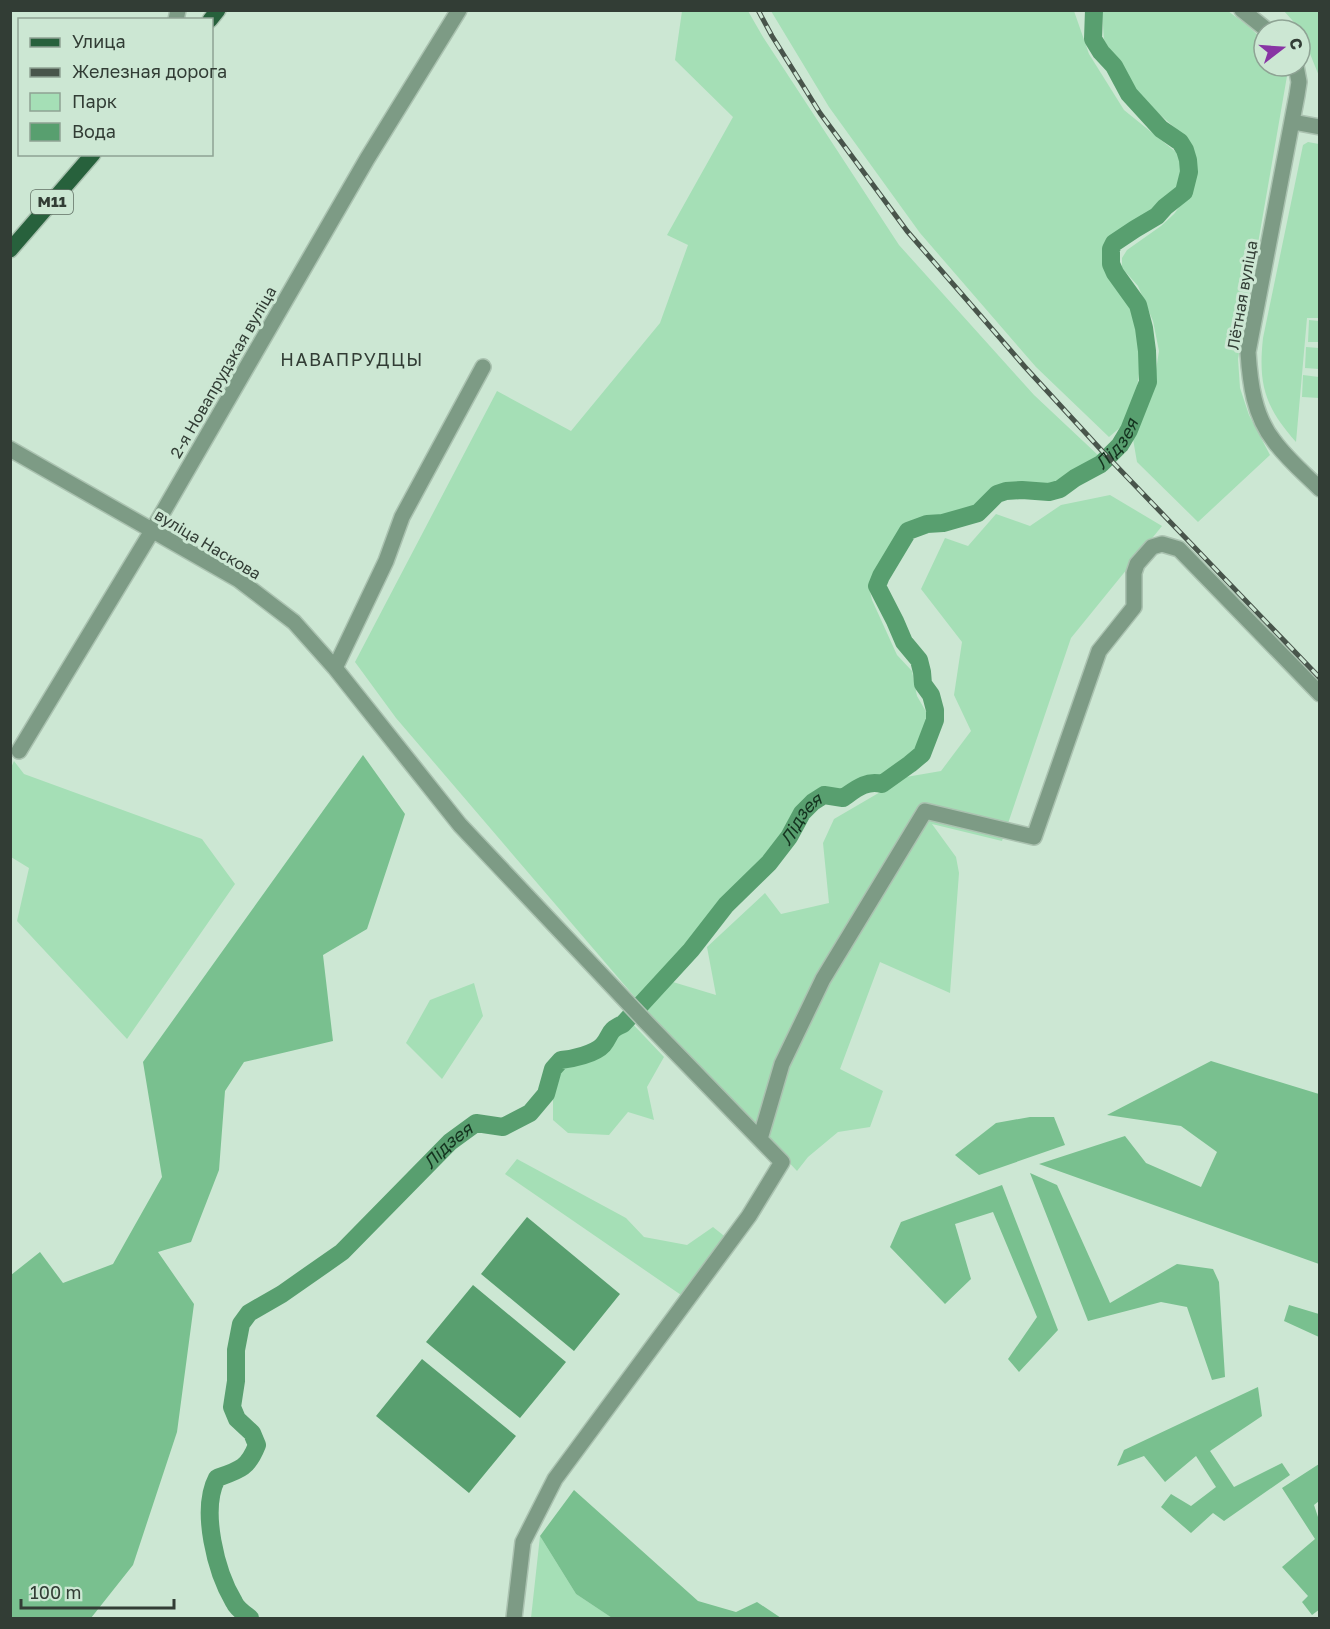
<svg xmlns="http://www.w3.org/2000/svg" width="1330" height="1629" viewBox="0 0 1330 1629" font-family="'Golos Text',sans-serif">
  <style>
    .green { fill: #a5dfb6 }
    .forest { fill: #79c08f }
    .water { fill: #589f6f }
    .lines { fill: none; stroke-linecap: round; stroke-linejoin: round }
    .river { stroke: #589f6f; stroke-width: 18 }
    .minor-casing { stroke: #aac2b0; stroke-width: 18 }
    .major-casing { stroke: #aac2b0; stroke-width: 18 }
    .minor { stroke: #7d9b85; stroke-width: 15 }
    .major { stroke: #27613c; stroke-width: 15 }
    .rail-casing { stroke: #48554b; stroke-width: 5 }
    .rail { stroke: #cce7d3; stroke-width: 3; stroke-dasharray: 9; stroke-linecap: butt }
    .labels { text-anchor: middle; stroke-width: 6; stroke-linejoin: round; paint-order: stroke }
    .shield { fill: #cce7d3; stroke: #607064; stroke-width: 1.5 }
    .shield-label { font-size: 15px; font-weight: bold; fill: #323d35 }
    .street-label { font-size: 16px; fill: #323d35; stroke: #cce7d3 }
    .neighbourhood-label { font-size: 18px; letter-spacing: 1.5px; fill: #323d35; stroke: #cce7d3 }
    .water-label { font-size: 18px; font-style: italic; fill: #14331f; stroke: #cce7d3 }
  </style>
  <rect width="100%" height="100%" fill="#cce7d3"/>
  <path class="green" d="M682,11h66l15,26 136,208 135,150 66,62 -41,29h-34l-22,6 -23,17 -26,11 -33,3 -14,4 -38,60 3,13 25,55 15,16 5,25 11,19 -14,45 -28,18 -25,5 -15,13 -20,-3 -13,6 -11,10 -16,28 -28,31 -37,35 -58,76 53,16 -9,-48 58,-54 16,21 48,-11 -6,-60 11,-24 72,-42 35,-6 30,-40 -17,-36 8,-53 -41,-53 24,-51 23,8 28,-32 34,12 31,-21 49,-10 52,31 -91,112 -69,203 -70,-17 24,33 3,16 -9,120 -70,-31 -40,107 43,22 -13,36 -32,5 -30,25 -11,14 -158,-169 -243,-284 -41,-56 142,-271 74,40 89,-108 28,-78 -21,-10 66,-118 -58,-57z
    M771,11h303l15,43 35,56 58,47 1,21 -5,9 -14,17 -31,20 -24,20 -1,29 7,15 10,11 14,27 3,26 -5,36 -14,37 -14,12 -73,-70 -116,-134 -91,-126z
    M1102,11h126l20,15 16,15v25h19l4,10 -49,283 2,29 9,27 21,40 -72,67 -61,-60 -4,-23 20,-50 6,-38 -6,-30 -15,-35 -16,-18v-10l5,-8 34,-24 13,-12 14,-19 7,-15 -1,-26 -11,-19 -43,-38 -36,-57z
    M1284,11h35v65l-19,-47z
    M1308,142l11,2 1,174h-13l-11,124c-31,-35 -38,-57 -33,-104l40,-193z
    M1309,320l10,1v21h-11z
    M1306,347l13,1v21l-14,-1z
    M1303,375l16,2v21l-17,-1z
    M14,761l10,13 178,65 33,45 -108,155 -110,-118 12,-53 -18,-11 -1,-87z
    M474,983l9,33 -41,63 -36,-36 24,-43z
    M628,1019l36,38 -17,30 7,33 -26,-8 -19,23 -41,-2 -15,-13v-51l8,-9 14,-1 26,-12 11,-18 11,-5z
    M517,1159l109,59 18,19 43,8 26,-18 15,12 -44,58 -179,-123z
    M540,1536l36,58 36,24h-81z"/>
  <path class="forest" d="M363,755l42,59 -38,115 -44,26 10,86 -89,21 -19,29 -6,79 -28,72 -33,10 36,52 -17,128 -44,133 -42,53h-80v-343l29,-23 23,31 50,-19 49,-87 -19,-115z
    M1211,1061l108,33v170l-280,-100 86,-28 21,27 55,24 16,-35 -36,-26 -74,-11z
    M1030,1117h24l11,28 -86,30 -24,-20 41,-32z
    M1030,1173l27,12 53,118 67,-39 36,5 6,13 6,95 -13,3 -25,-73 -26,-5 -73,19z
    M1002,1185l56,145 -39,42 -11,-13 29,-42 -44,-105 -38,12 16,55 -26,25 -55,-57 11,-25z
    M1289,1305l30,9v23l-35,-16z
    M1258,1387l4,29 -52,35 24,36 48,-24 8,12 -66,46 -11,-8 -22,20 -30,-26 10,-13 20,12 25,-19 -20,-31 -31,26 -21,-26 -27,10 7,-16z
    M1319,1464v37l-5,4 5,15 1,89 -8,6 -10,-13 6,-6 -26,-29 33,-28 -33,-51z
    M574,1490l124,111 38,11 21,-10 24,16h-169l-36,-24 -36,-58z"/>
  <path class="water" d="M527,1217l93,77 -46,57 -93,-77z
    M473,1285l93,77 -46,56 -94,-76z
    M422,1359l94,77 -47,57 -93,-77z"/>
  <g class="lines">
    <path class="river" id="s1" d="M250,1618c-5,-4 -13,-9 -16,-16 -18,-30 -34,-92 -17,-124 23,-8 31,-10 40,-33l-5,-12 -15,-14 -5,-12 4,-26v-31l5,-26 8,-11 33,-19 60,-42 108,-110 26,-19 27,4 27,-14 16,-19 7,-25 8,-9c11,-1 34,-6 42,-15 9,-11 4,-14 20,-21l68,-74 35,-45 43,-42 20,-26 13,-24 11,-11 11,-7 19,3c13,-9 23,-18 39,-14l28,-20 12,-10 13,-34v-10l-4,-15 -8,-11 -1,-12 -3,-12 -15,-18 -9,-21 -18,-35 4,-10 27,-45 19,-7 16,-1 35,-10 19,-19 9,-3 16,-1 27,2 11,-3 15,-11 26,-14 19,-19 9,-15 19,-48 -1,-31 -3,-23 -6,-23 -23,-32 -4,-9v-15l3,-6 21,-14 22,-13 8,-9 19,-15 5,-20 -1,-12 -3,-10 -5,-8 -19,-13 -32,-35 -15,-28 -13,-14 -8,-13 1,-29"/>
    <defs>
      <path id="minor" d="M1242,10l25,20
        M176,20l2,-10
        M1296,66l3,16 -2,13 -49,257c2,31 6,64 26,89 13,18 31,33 46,48
        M1293,122l27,5
        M10,449l229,131 55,42 41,46 125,157 185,196 137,141 -33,54 -194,263 -32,63 -9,76
        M335,668l51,-107 16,-44 81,-150
        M19,751l133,-220 215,-372 92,-149
        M760,1139l22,-75 41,-85 102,-168 109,26 65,-186 35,-44v-34l3,-9 15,-17 10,-3 17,5 141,145"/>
      <path id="major" d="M210,20l8,-10
        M10,250l83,-96"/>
    </defs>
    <use href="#minor" class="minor-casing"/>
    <use href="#major" class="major-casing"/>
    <use href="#minor" class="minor"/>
    <use href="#major" class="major"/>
    <defs>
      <path id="rail" d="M758,10l14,26 48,77 87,118 118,136 78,85 217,226"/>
    </defs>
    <use href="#rail" class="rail-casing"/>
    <use href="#rail" class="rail"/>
  </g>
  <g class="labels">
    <rect class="shield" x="31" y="190" width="42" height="24" rx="4.5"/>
    <g class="shield-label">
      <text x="52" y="207">М11</text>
    </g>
    <g class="street-label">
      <text transform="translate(1242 295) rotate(-80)" y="6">Лётная вуліца</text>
      <text transform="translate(223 372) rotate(-60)" y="6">2-я Новапрудзкая вуліца</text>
      <text transform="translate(208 544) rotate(31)" y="6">вуліца Наскова</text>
    </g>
    <g class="neighbourhood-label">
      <text x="352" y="366">НАВАПРУДЦЫ</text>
    </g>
    <g class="water-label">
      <text dy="6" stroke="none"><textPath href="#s1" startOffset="1749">Лідзея</textPath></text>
      <text dy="6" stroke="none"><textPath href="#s1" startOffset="1116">Лідзея</textPath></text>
      <text dy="6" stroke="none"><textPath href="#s1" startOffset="612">Лідзея</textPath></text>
    </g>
  </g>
  <rect width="1330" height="1629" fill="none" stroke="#323d35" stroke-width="24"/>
  <rect x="18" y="18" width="195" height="138" fill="#cce7d3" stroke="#8ea394" stroke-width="1.5"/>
  <rect x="30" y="38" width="30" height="9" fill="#27613c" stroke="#8ea394" stroke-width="1.5"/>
  <text x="72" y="48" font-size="18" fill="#323d35">Улица</text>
  <rect x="30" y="68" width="30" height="9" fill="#48554b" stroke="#8ea394" stroke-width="1.5"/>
  <text x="72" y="78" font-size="18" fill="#323d35">Железная дорога</text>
  <rect x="30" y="93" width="30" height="18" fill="#a5dfb6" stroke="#8ea394" stroke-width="1.5"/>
  <text x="72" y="108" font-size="18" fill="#323d35">Парк</text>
  <rect x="30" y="123" width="30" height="18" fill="#589f6f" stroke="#8ea394" stroke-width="1.5"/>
  <text x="72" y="138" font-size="18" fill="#323d35">Вода</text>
  <g transform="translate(1282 48) rotate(73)"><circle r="28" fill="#cce7d3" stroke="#8ea394" stroke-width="1.5"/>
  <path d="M0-4.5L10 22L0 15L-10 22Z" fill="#8835a4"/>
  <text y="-9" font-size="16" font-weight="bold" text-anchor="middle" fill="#323d35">С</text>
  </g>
  <path d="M21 1599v9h153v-9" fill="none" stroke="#323d35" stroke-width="3"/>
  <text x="30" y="1599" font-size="18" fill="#323d35" stroke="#cce7d3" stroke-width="4.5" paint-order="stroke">100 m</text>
</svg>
